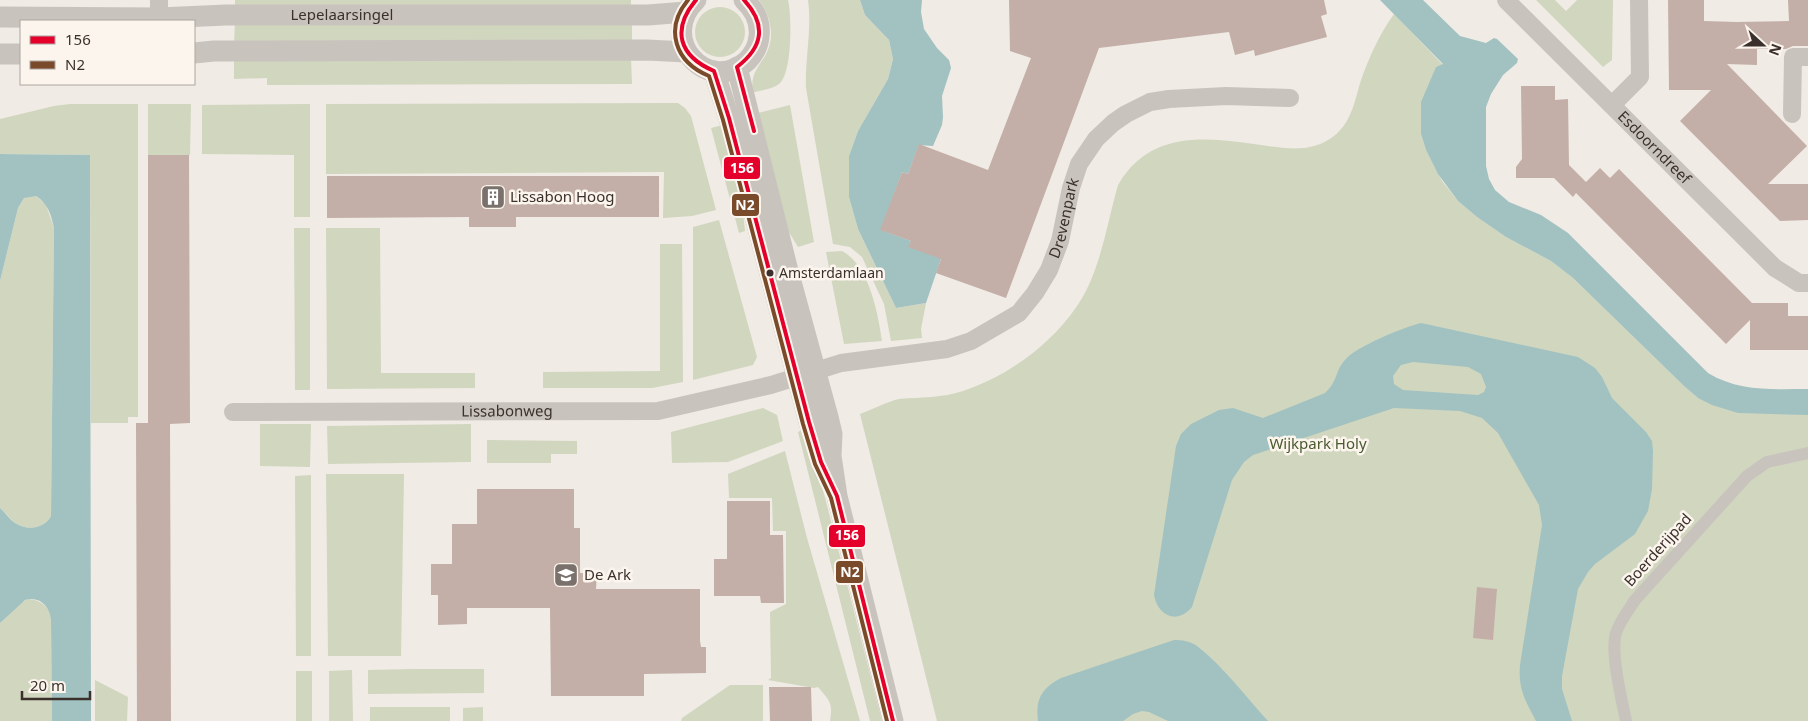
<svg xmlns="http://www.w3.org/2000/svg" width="1808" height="721" viewBox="0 0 1808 721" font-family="'Noto Sans',sans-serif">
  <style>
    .green { fill: #d1d6bf }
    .water { fill: #a1c2c1; fill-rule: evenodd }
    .building { fill: #c3afa7 }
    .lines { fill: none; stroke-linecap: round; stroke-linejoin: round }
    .pedestrian { stroke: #c9c3be; stroke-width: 12 }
    .minor { stroke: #c9c3be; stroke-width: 18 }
    .tertiary { stroke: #c9c3be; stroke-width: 21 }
    .bus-1-casing { stroke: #fbf5ee; stroke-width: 8 }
    .bus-2-casing { stroke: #fbf5ee; stroke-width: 8 }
    .bus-1 { stroke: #e4002b; stroke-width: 4 }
    .bus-2 { stroke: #7a4b2a; stroke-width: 4 }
    .bus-dot { fill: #3b302b; stroke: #fbf5ee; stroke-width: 2 }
    .labels { text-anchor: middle; stroke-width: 5; stroke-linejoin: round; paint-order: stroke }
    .bus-label { font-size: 14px; fill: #3b302b; stroke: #fbf5ee; text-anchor: start }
    .street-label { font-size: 15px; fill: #3b302b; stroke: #fbf5ee }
    .poi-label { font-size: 15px; fill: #3b302b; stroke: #fbf5ee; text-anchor: start }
    .park-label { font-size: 15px; fill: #4a5a2e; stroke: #fbf5ee }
    .line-badge { stroke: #fbf5ee; stroke-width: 2 }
    .badge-label { font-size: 14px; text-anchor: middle; font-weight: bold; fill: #fff }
  </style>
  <rect width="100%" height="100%" fill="#f0ebe5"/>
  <path class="green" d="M235,0h396v7l-396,1z
    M759,0h29c4,16 4,72 -8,83 -6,6 -18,7 -25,9h-2c-3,-16 4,-23 12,-36 11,-19 6,-39 -6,-56z
    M808,0h52l5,15 24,25 4,19 -5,20 -30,52 -9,25v41l9,32 38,79 30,-5 -5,26 1,9 -31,3 -7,-37 -22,-47 -12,-10 -17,-3 -27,-156c-1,-30 6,-58 2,-88z
    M1536,0h19l11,11 11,-11h36l-1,60 -9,7z
    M695 32a25 25 0 1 1 50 0a25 25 0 1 1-50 0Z
    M1394,14l49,51 -22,69 5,16 16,31 16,20 19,16 29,20 45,24 22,17 111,108 14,12 110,3v320h-871l-77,-307c11,-4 29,-13 39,-15 22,-2 43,-1 64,-8 52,-17 107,-60 128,-111 13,-31 18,-64 27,-95 32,-55 88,-48 143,-40 26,4 51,8 73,-9 21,-17 21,-42 30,-64 8,-21 17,-40 30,-58z
    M632,20v25h-398l1,-24z
    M631,58l1,26 -365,1v-7l-33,1v-20z
    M678,103l7,5 6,8 25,94 -24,6 -29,2 1,-46 -338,2v-70z
    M70,104h68v313h-10v6h-37l-1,-268 -90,-1v-35l54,-13z
    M148,104h43l-1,51h-42z
    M310,104v113h-16v-62l-92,-1v-49z
    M790,105l24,137 -16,5 -11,-18 -29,-116z
    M723,125l18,68 4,38 -6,2 -28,-105z
    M30,196h6l10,9 8,23 -3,288c-7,13 -24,15 -36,7 -5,-4 -10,-11 -15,-15v-227l18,-73 6,-10z
    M719,220l38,137 -4,8 -60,15v-153z
    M294,228h16v162h-15z
    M326,228h54l1,145h94v15l-148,1z
    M660,244h22l1,138 -31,6h-109v-16l117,-1z
    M842,251c27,14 36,62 40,90l-38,3 -18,-92z
    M763,408l14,7 6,26 -55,21 -56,1 -1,-31z
    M260,424h51l-1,43 -50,-1z
    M471,424v38l-143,2 -1,-38z
    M804,429l17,53 61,239h-12l-72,-289z
    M487,440l90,1v13h-26v9h-64z
    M785,451l22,87 53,183h-30c3,-18 0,-20 -12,-34l-4,1 -46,-8 3,-2 -1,-66 16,-8v-73h-13l-1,-33h-43l-1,-24z
    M326,474h78l-3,182h-73z
    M311,475v181h-15l-1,-180z
    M28,599c11,1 17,5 23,14l1,108h-52v-98l18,-19z
    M412,669h72v24l-116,1v-24z
    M352,670l1,51h-24v-50z
    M296,671h16v50h-16z
    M95,680l33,17 -1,24h-32z
    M730,685h33v36h-82l1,-3z
    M370,707h80v14h-80z
    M483,707v14h-20v-13z"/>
  <path class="water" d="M860,0h62l-1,12 3,17 13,19 12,12 2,8 -9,28 1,21 -1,8 -9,21 -14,-1 -11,29 -6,-2 -21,58 30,11 -2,6 34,6 -17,50 -30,5 -38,-79 -9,-32v-41l9,-25 30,-52 5,-20 -4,-19 -24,-25z
    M1380,0h43l37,36 26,7 8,-5 3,1 21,20 -1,4 -14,12 -12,19 -5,13v59l3,13 6,11 14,12 32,13 27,18 140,140c31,19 65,16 100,16v26l-70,-2 -26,-8 -14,-7 -14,-12 -111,-108 -22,-17 -45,-24 -29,-20 -19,-16 -20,-27 -12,-24 -5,-16v-32l15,-35 7,-3z
    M0,154l90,1 1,566h-39l-1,-101c-1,-14 -12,-24 -26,-20l-25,23v-115c5,4 9,11 15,15 12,8 29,6 36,-7l3,-288c-3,-14 -6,-24 -18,-32l-12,2 -6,10 -18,73z
    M1421,323l157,34 17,11 7,9 10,21 34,34 6,9 1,10 -1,38 -4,22 -13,23 -40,30 -7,8 -10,17 -16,87v13l10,32h-36c-11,-21 -18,-32 -16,-56l22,-140 -3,-20 -41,-72 -16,-15 -22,-7 -66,-3 -141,47 -9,7 -12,18 -40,127c-15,18 -34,9 -38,-12l22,-149 5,-12 10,-10 28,-14 14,-2 30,10 62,-25c13,-12 10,-22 20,-33 10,-13 59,-33 76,-37zM1413,362l55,5 13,7 5,13 -2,5 -6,3 -75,-5 -9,-6 -1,-8 8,-11z
    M1174,640c8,0 16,1 23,6 26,20 49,51 71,75h-100l-19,-9 -7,-1 -9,3 -10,7h-85c-3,-22 4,-33 23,-43z"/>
  <path class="building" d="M1009,0h315l3,14 -6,2 6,21 -72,19 -1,-6 -19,5 -6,-23 -130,16 -93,250 -70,-25 5,-14 -33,-12 3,-6 -31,-11 22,-58 6,2 11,-30 69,26 43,-112 -21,-7z
    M1668,0h36v21l33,1 52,-1 -1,-21h20v46h-15l-7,3h-29v16l-30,-1 80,82 -39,38h40v36l-28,1 -100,-100 31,-31h-42z
    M1521,86h34v14l13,-1 1,66 17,17 14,-14 10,10 9,-9 133,134h36v13h20v34h-58v-30l-24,24 -150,-151 -3,4 -19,-19h-38v-11l6,-8z
    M148,155h41l1,268 -20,1 1,297h-34l-1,-298h12z
    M327,176h332v41h-143v10h-47v-10l-142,1z
    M477,489h97v39h6v45h17l-1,16h104v52l1,6h5v26l-62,1v22h-93l-1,-88h-83v16l-29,1v-30h-7v-31h21v-40h25z
    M727,501h43v34h13l1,68h-23l-1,-7h-46v-37h13z
    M1477,587l20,2 -4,51 -20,-2z
    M769,687h42l1,34h-42z"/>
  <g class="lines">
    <path class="pedestrian" d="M1626,721c-4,-20 -16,-69 -10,-88 4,-12 12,-22 19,-33l112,-124 20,-14 41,-9"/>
    <g class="minor">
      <path d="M159,0v21"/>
      <path id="s1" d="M1506,0l269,268 24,15h9"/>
      <path d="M1612,105l28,-28 -1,-77"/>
      <path d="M1792,114l1,-57h15"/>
      <path id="s2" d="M233,412l425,-1 113,-26 70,-22 106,-14 24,-8 48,-28 16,-20 14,-23 11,-29 11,-53 8,-24 17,-25 17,-16 13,-9 24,-12 19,-3 57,-3 64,2"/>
    </g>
    <g class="tertiary">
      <path d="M696,0c-40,38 11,96 51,61 6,-6 11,-15 12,-24 2,-15 -4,-27 -15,-37"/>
      <path id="s3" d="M0,17l159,1 67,-3h422l38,-3"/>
      <path d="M194,53l20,-2 433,-1 39,2"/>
      <path d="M0,54h21"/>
      <path d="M737,67l50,200 41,150 4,17 -1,22 6,40 56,225"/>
      <path d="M714,71l15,47 80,304 12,40 5,12"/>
    </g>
    <defs>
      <path id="bus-1" d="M696,0c-25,30 -17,56 18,71l15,47 80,304 12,40 16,34 56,225
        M744,0c23,25 19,47 -7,67l17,64"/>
      <path id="bus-2" d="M688,0c-24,29 -13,62 21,76l14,44 80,304 12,40 16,34 56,223"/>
    </defs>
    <use href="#bus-1" class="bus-1-casing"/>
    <use href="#bus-2" class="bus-2-casing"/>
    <use href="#bus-1" class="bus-1"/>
    <use href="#bus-2" class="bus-2"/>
  </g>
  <defs>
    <symbol id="building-square" viewBox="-11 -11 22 22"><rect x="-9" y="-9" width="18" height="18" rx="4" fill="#7a716c" stroke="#fbf5ee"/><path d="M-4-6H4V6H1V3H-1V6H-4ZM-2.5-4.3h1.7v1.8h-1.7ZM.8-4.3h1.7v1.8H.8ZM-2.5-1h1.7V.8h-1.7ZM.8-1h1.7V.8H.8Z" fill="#fff"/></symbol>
    <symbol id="school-square" viewBox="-11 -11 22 22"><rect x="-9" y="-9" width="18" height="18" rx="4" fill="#7a716c" stroke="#fbf5ee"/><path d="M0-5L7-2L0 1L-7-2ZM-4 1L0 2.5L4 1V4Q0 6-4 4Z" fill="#fff"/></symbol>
  </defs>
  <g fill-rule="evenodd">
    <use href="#building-square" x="479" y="183" width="28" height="28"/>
    <use href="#school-square" x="552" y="561" width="28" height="28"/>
  </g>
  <circle class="bus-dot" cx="770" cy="273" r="4.5"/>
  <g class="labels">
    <g class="bus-label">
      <text x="779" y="278">Amsterdamlaan</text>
    </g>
    <g class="street-label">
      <text dy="5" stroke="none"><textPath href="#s3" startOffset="342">Lepelaarsingel</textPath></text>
      <text dy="5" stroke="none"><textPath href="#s1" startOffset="209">Esdoorndreef</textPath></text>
      <text dy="5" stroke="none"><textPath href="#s2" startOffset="909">Drevenpark</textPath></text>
      <text dy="5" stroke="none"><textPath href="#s2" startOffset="274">Lissabonweg</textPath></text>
      <text transform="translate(1658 550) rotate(-48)" y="5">Boerderijpad</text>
    </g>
    <g class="poi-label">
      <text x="510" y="202">Lissabon Hoog</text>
      <text x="584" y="580">De Ark</text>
    </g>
    <g class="park-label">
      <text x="1318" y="449">Wijkpark Holy</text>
    </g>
  </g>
  <g class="line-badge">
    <rect x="723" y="156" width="38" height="24" rx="5" fill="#e4002b"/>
    <rect x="731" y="193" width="29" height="24" rx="5" fill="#7a4b2a"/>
    <rect x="828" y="524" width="38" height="24" rx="5" fill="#e4002b"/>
    <rect x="835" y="560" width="29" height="24" rx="5" fill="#7a4b2a"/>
  </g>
  <g class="badge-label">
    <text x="742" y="173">156</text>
    <text x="745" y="210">N2</text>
    <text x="847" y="540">156</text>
    <text x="850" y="577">N2</text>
  </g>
  <rect x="20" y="20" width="175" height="65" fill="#fbf5ee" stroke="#aea6a0"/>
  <rect x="30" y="36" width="25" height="8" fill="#e4002b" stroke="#aea6a0"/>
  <text x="65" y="45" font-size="15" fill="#3b302b">156</text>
  <rect x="30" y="61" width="25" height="8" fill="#7a4b2a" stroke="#aea6a0"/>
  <text x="65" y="70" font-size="15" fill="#3b302b">N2</text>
  <g transform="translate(1763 45) rotate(111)" stroke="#fbf5ee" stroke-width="4" paint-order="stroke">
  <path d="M0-4L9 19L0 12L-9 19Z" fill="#3b302b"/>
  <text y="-8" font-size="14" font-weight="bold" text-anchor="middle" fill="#3b302b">N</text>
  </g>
  <path d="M22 691v8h68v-8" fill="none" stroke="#3b302b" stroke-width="2.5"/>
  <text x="30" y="691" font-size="15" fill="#3b302b" stroke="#fbf5ee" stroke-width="4" paint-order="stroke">20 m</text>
</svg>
